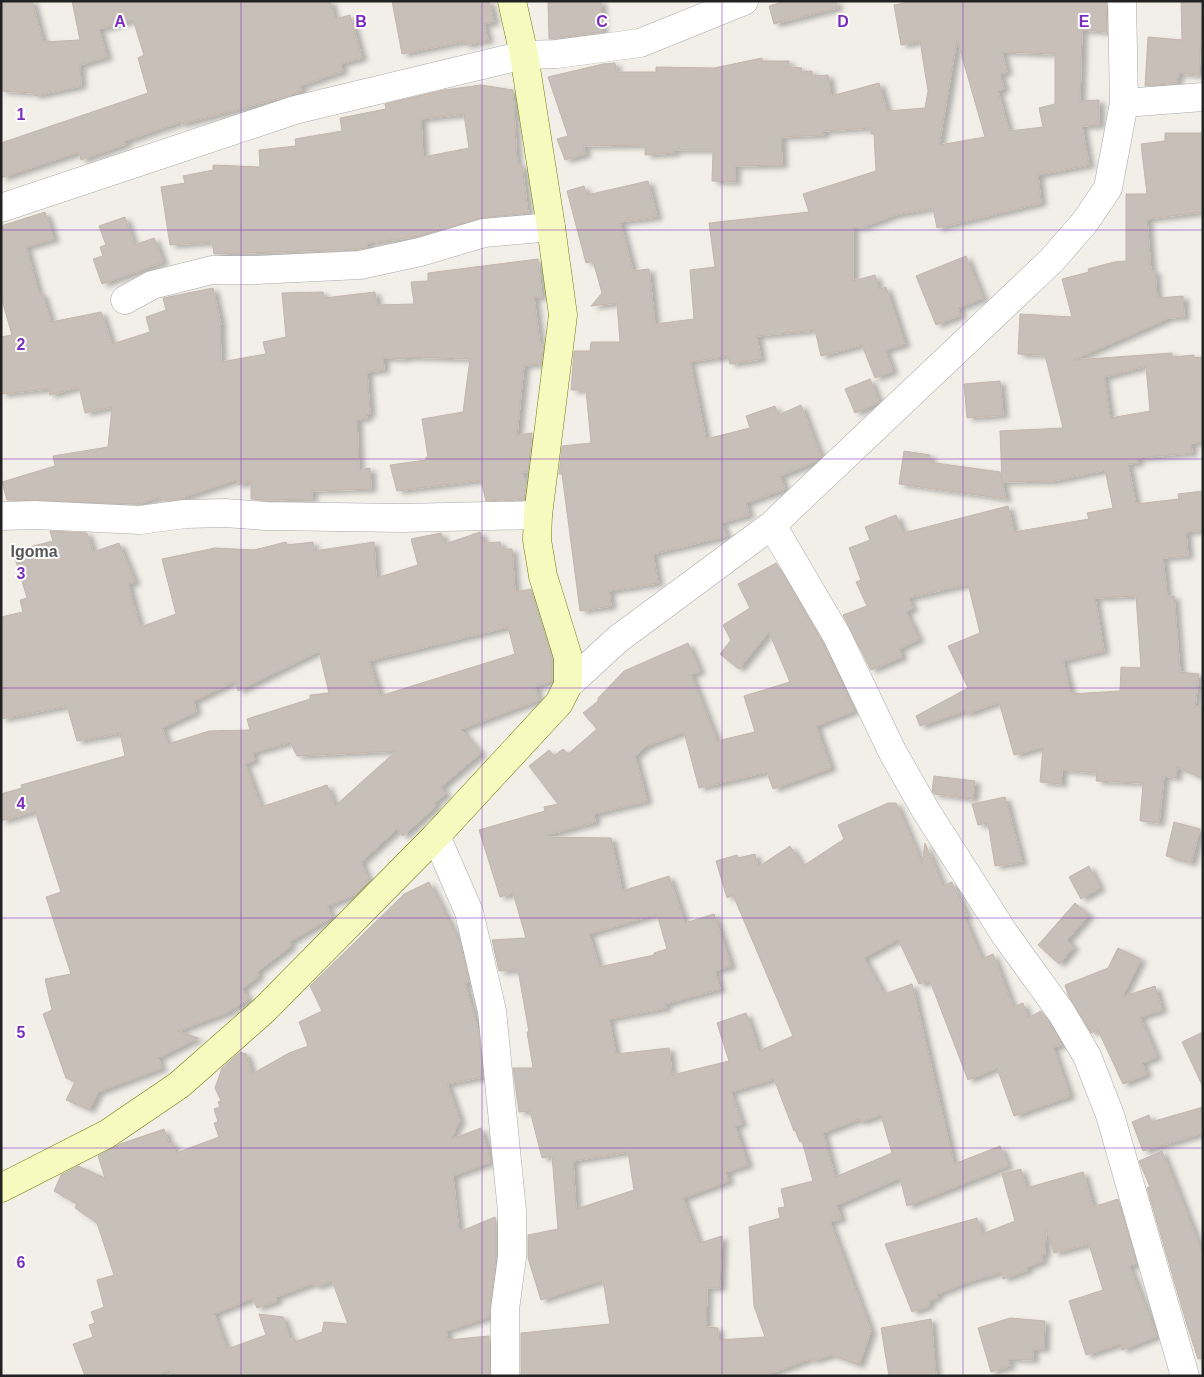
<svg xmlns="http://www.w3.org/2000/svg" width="1204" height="1377" viewBox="0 0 1204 1377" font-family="Helvetica,sans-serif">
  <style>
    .building { fill: #c7bfb8; stroke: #c4b6ab; fill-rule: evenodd; filter: url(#shadow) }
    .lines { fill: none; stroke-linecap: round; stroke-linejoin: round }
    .street-casing { stroke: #a9a9a9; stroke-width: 29 }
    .secondary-casing { stroke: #707d05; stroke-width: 29 }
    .street { stroke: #fff; stroke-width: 28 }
    .secondary { stroke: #f7fabf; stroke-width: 28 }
    .grid { fill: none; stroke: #7b2cbf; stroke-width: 1; stroke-opacity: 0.55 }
    .labels { text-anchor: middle; stroke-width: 4; stroke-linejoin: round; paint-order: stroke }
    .neighbourhood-label { font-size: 16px; font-weight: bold; fill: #555; stroke: #fff }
    .grid-label { font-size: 16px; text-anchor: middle; font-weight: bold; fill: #7b2cbf; stroke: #fff; stroke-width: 4; stroke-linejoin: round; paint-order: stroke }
  </style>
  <defs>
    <filter id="shadow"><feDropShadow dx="5.5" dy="3" stdDeviation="2.5" flood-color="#0004"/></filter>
  </defs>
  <rect width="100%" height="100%" fill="#f2efe9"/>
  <path class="building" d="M1,1h31l11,41 37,-2 -8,-39h258l5,18 15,-4 12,43 -22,6 3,7 -43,15 2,5 -17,6 -104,27 -1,-2 -55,19 1,3 -45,16 -2,-8 -78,26v-35l147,-50 -10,-35 6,-3 -11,-35 -34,9 8,28 -27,8 1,21 -47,10v-3l-33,-2z
    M392,1h97l5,21 -10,2 4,16 -23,5 -1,-4 -62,13z
    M548,1h53l1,31 -53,7z
    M786,1h50l1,7 -63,16 -5,-18z
    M915,1h191l1,31 -25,-2 -2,71 19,-1v25l-17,1 7,39 -51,10 3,28 -104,25 -4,-20 -38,7 -32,12h-10v54l22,-6 4,14 7,-2 19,57 -20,6 8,21 -18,7 -13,-33 -41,11 -6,-26 -58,6 4,23 -31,5 -2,-8 -38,6 16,77 44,-11 -4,-12 29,-10 3,9 23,-10 20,52 -4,4 -37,15 5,13 -39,14 3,12 -28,8 6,13 -74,18 5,29 -49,8 2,15 -31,5 -18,-137h-3l3,-28 29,-3 -5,-53h-15l3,-39h16l1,-9h29l-3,-39 -26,3 11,-13 -9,-32 -7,2 -19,-72 17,-5 3,9 61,-14 9,36 -37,5 13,49 16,-2 6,55 39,-5 -4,-49 25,-3 -6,-44 100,-11 -6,-18 73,-23 -2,-37h-3l-1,-6 -47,3 1,4 -43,2 1,28 -47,1v16l-23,-1 1,-31h-39v3l-29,2v-10l-62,1 3,8 -21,6 -8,-21 11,-3 -20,-59 55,-13 12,-1 1,9h40v-5l58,1 48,-10v3h27v6l13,1 -1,4 11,-1v5l16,-1 3,21 48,-13 8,28 38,-3 3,-17 -8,-50 -19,4 -7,-40zM957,39l28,98 -46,8zM1002,52l53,2v50l-16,4 4,19 -34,4 -11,-40 6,-2 -4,-15 7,-2z
    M1181,1h22l-4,74 -21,-2 -1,10 -32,3 3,-49 34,3z
    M481,85l32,5 4,75h5l6,48 -48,5 -64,19 -49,6v5l-9,1 -144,5 -2,-12 -42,3 -9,-58 24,-4 -2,-7 30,-6v-5l47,2 -1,-17 37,-4 -1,-7 47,-8 -2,-13 46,-9 -1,-5 59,-14zM464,114l5,34 -46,9 -2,-38z
    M1165,133h38v79l-56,7 4,52h4l2,27 26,-2 1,21 -15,1 -96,42 99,-7v4l22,-2v3l9,-1v85l-12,1 1,10 -55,5 1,5 -10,1 8,40 43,-5 -1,-5 25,-3v39l-17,2 2,24 -25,2 4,38h7l6,76 19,2 -4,33 8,1v71l-26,-12 -1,11 -12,-2 -5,47 -19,-2 3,-38 -47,-2 1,-8 -35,-3 -1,14 -21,-2 3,-35 -29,8 -15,-53 -33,12 -1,-3 -45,15 -4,-10 52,-28 -20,-42 32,-13 -12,-49 -60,14 5,10 -7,4 13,27 -20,10 3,8 -31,13 -28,-55 24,-9 -11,-24 5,-2 -12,-32 21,-8 -5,-13 31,-12 7,18 105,-27 6,26 75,-13 -2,-6 26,-5 -8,-38 -52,11 -51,1 -2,-51 63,-3 -18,-73 -27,-1 2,-40 52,3 -10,-38 27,-7 -1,-3 26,-7 12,-1v-67h21l-6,-50 24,-3zM1146,366l4,45 -40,7 -6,-41zM1136,596l5,72 -20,-1 -1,24 -49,3 -8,-33 41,-10 -9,-53z
    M45,212l9,27 -28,8 13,47 3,-1 9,29 50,-10 11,32 38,-12 -4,-15 20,-7 -3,-12 50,-10 8,37 -1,1 1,36 45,-8 -3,-12 23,-5 -4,-44 41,-1 1,6 51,-6 2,13 37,-1 -3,-22 17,-1v-8l110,-14 4,38h-8l6,48h4l-3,19 -17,1 -7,70 15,-2 -4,39h-6l4,14 -2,12 -38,3 -5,-21 -84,11 -7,-26 36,-5v-3h2l-6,-38 41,-7 7,-53 -64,-2v2l-23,-1 1,12 -17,2 3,42h-4l1,4 -10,1 2,51 11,-2 1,21 -59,2v8l-49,1 -12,-1v-18l-13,4 -2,-5 -51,17v1l-24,3 -1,-4 -22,7 -131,-4 -5,-18 53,-16 -2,-10 55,-9 4,-40 -27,6 -6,-26 -29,8 -2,-6 -47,5v-57l11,-2 -11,-38v-71z
    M125,217l9,28 20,-7 9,24 -61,22 -9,-25 10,-3 -3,-9 6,-2 -7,-19z
    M966,256l17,42 -25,10 3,7 -25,10 -20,-49z
    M870,379l9,23 -24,11 -10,-24z
    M1000,381l3,34 -36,3 -3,-34z
    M904,451l26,4 -1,7 71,10 6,27 -107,-15z
    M50,531l37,2 6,19 26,-9 16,39 -7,2 12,43 36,-13 -14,-55 53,-11 39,2 32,-8 1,3 26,-3 1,9 60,-9 2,36 42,-13 -7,-26 30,-6 4,11 35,-12 4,11 16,-1 1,7h11l3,43 16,-3 21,70v22l-17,6 4,13 -78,29 20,24 -40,34 5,7 -12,9 2,3 -33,30 -6,-7 -36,33 8,19 -13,13 -29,12 5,11 -43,25 2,4 -34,26 2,4 -17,13 7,10 -23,14 -48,18 20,7 -40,20 4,10 -64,24 -9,18 -23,-10 9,-18 -9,-4 -23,-64 9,-4 -7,-31 26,-5 -25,-77 15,-5 -26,-81 -34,10v-27l21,-6 -1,-3 104,-29 -5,-23 -43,8 -10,-35 -66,13v-102l22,-5 -3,-12 7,-2 -14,-47 40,-10zM508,627l7,27 -135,42 -11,-35zM319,651l10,42 -19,2v4l-63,20 3,11 -41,1 -41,13 -6,-16 34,-16 -2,-11 41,-20 3,10zM290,742l7,14 99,-5 -61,55 -8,-21 -66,22 -16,-43 10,-4 -3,-7z
    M776,563l47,80 31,68 -38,15 15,42 -58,21 -6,-17 -68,16 -15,-56 -38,14 -11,10 12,45 -53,13 1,8 -48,13v2l64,1 11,53 47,-15 16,47 29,-9 17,52 -16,5 5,18 -55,15 1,4 -57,11 7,35 53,-6 3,27 57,-14 -12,-38 29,-10 13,38 34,-15 -60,-141 -6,3 -11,-37 21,-6 1,3 17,-4 3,13 32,-21 13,20 41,-27 -6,-14 50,-22h8l26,61 3,-21 18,43 9,-4 15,34 -3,1 18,42 11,-5 20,53 10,-4 5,15 13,-7 7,10 14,23 -9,4 17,48 -56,20 -17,-48 -29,12 -38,-99 -11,3 -21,-45 -34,19 20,36 28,-10 42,180 46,-18 8,20 -101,40 -7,-28 -63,27 4,14 -11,3 41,109 -12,34 -28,-10 -19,6v-3l-48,18h-243v-43l89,-9 -7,-44 -62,20 -13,-42v-23l30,-6 -6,-73 -10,2 -12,-47 -11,1 -6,-44h20l-6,-36h2l-11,-62 -19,1 -7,-31 34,-2 -13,-45 -13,4 -21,-67 66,-19 -1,-4 14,-3 -29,-38 20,-16 5,6 9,-7 5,5 29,-25 -14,-16 15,-12v-3l26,-27 64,-28 12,28 -9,4 26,66 38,-9 -11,-36 46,-14 -21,-50 -30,37 -19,-15 11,-14 -8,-15 27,-17 -12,-24zM657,914l10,35 -13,4v2l-55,12 -10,-33zM774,1079l20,52 1,-1 5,12 2,-1 11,40 -32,8 4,18 -7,1 2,10 -31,9 5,79 11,31 -47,3v-12l-12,-1 1,-39h13l2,-52 -23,7 -16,-45 46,-17 -3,-9 22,-7 -13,-39 7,-2 -11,-32zM881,1115l11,38 -57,24 -12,-44 36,-14 1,3zM628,1152l6,38 -58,19 -3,-48z
    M934,776l41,5 -2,18 -39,-5 -2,-3z
    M1005,797l17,65 -27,4 -7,-43 -10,2 -6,-21z
    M1174,822l26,7 -9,34 -25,-7z
    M1089,866l11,22 -19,11 -12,-22z
    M429,882l32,64 8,36 -4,1 14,50 4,44 -36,7 13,36 -9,19 30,-11 10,34 -38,14 6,56 36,-15 1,5v34l-7,61 -43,14 2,9 41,-4v40h-316l-1,-7 -19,7h-68l-12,-32 20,-7 -4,-12 6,-2 -4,-11 13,-5 -7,-27 17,-5 -17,-52 -22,-15 2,-4 -23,-13 7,-16 17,-9 27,12 -7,-22 22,-12 44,-15 5,14 3,-1 4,11 43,-16 -5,-14 4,-1 -4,-13 6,-2 -2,-5 3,-1 -6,-13 7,-20 18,-16 6,2 6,20 37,-21 19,-7 -9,-24 23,-11 -12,-25 94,-92zM332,1281l16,43 -24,-2 -2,10 -27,10 -2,-5 -3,1 -7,-21 -24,-3 7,21 -39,14 -13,-35 39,-16 4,10 20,-7 -1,-4 38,-14 1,4z
    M1075,903l14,12 -22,25 7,7 -15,17 -21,-19z
    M1118,948l23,11 -19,38 33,-11 7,24 -22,7 17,40 -15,6 5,11 -24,10 -25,-54 -7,3 -23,-38 -3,-10 43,-17z
    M1203,1032v55l-21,-45z
    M1203,1107v26l-60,18 -11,-29 17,-7 2,7z
    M1162,1151l41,104v103l-5,1 -11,-34 -40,-137 3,-1 -11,-26z
    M1021,1169l5,19 57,-16 10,35 25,-8 19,65 -8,2 28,70 -35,14 -2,-6 -34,11 -17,-54 34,-11 -14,-46 -35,9 -8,-24 -1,26 -4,1 2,5 -16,6 1,3 -25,9 -2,-7 -36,11 -28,11 1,3 -9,4v5l-17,6 -27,-68 92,-26 5,16 33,-13 -13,-47z
    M1010,1318l35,3 -1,28h-11v11l-25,-1 2,7 -19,6 -13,-44z
    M931,1319l5,57h-47l-8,-48z"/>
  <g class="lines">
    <defs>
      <path id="street" d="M1124,103l79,-6
        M1,208l294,-98 229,-55 33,-1 83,-11 104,-42
        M125,300l27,-15 60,-15h44l104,-5 60,-13 64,-19 67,-6
        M1,516l34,-1 105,5 45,-6 40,-1 41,3 136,2 136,-3
        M772,525l65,111 55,115 34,60 78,122 57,79 26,44 23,59 75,261
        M568,685l50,-46 154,-114 280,-265 33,-38 23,-34 16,-85 -2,-102
        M436,836l33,76 23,99 20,200v46l-7,52v67"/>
      <path id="secondary" d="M1,1188l106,-54 72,-49 84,-74 173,-175 123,-133 9,-18v-28l-25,-81 -6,-36 1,-25 25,-200 -12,-88 -27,-172 -12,-54"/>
    </defs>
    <use href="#street" class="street-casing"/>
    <use href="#secondary" class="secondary-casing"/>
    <use href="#street" class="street"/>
    <use href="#secondary" class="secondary"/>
  </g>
  <path class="grid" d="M241,1v1375M482,1v1375M722,1v1375M963,1v1375M1,230h1202M1,459h1202M1,688h1202M1,918h1202M1,1148h1202"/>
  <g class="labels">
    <g class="neighbourhood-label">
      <text x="34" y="557">Igoma</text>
    </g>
  </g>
  <g class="grid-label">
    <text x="120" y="27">A</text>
    <text x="361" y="27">B</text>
    <text x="602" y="27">C</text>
    <text x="843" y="27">D</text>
    <text x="1084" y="27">E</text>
    <text x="21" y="120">1</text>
    <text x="21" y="350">2</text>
    <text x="21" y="579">3</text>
    <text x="21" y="809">4</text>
    <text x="21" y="1038">5</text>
    <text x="21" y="1268">6</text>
  </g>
  <rect width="1204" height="1377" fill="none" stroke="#222222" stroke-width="5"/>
</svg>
